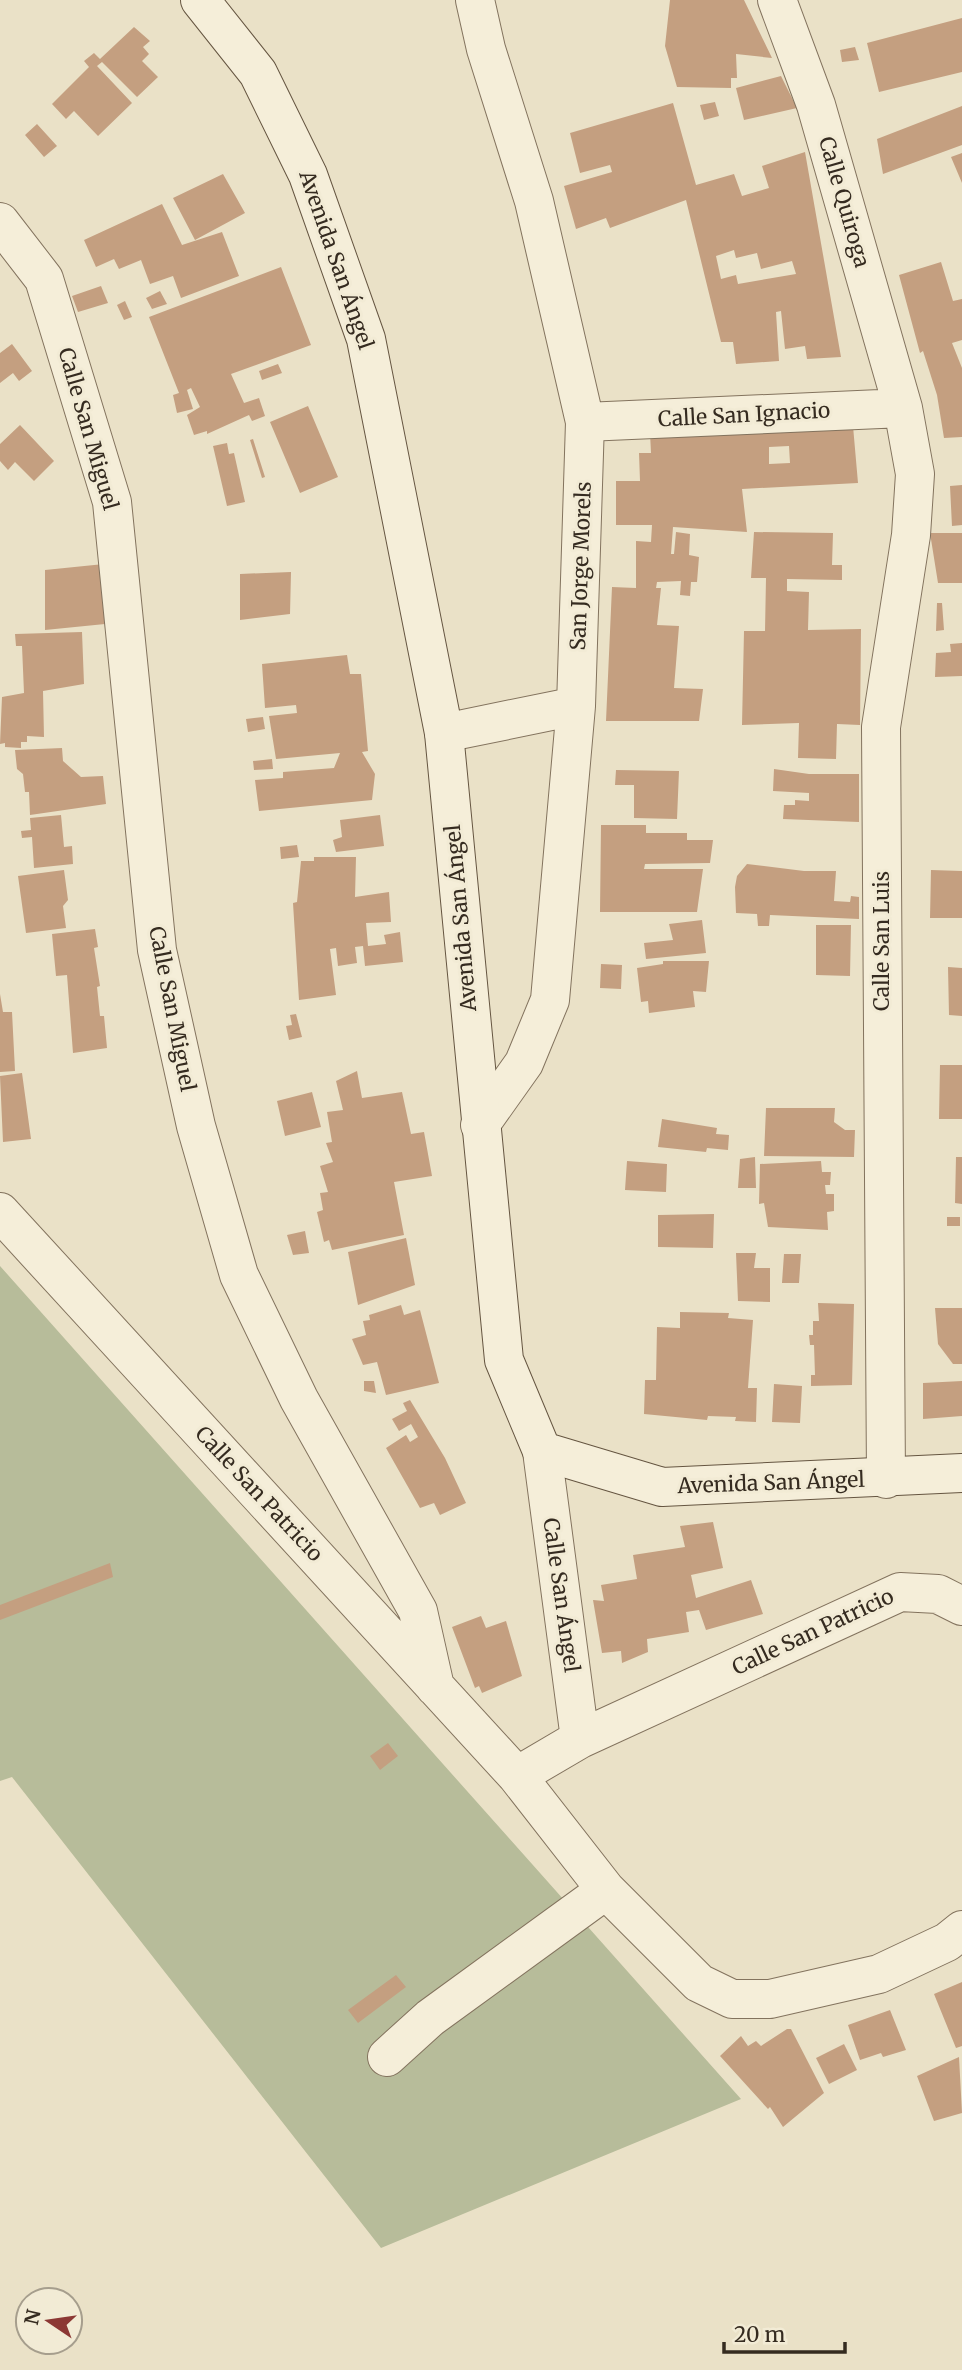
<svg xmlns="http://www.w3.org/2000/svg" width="962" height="2370" viewBox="0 0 962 2370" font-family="Merriweather,serif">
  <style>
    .cemetery { fill: #b7bc9a }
    .building { fill: #c49f80; fill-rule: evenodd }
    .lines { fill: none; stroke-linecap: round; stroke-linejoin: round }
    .street-casing { stroke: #83735e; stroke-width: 40 }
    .secondary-casing { stroke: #655541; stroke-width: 40 }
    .street { stroke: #f5eed9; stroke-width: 38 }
    .secondary { stroke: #f5eed9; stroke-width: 38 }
    .labels { text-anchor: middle; stroke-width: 6; stroke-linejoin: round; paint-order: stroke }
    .street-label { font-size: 21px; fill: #352b20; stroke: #f2ebd5 }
  </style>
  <rect width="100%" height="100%" fill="#eae1c7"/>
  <path class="cemetery" d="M0,1266l741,833 -360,149 -369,-471 -12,4z"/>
  <path class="building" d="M670,0h74l28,58 -36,-4 1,24h-6v10l-54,-1 -12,-41z
    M962,18v54l-83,20 -12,-49z
    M134,27l16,14 -7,6 6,7 -7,7 16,16 -21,20 -35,-35 -5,4 35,37 -34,33 -24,-25 -8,8 -14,-15 37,-37 -5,-6 10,-8 6,6z
    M855,47l4,13 -17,2 -2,-12z
    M781,76l16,32 -53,12 -8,-32z
    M715,102l4,14 -15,4 -4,-15z
    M673,103l23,82 38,-11 8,22 27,-8 -7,-22 43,-14 36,205 -34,2 -2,-13 -20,3 -4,-38 -5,1 3,49 -43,3 -3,-22h-12l-35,-142 -76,28 -4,-10 -30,11 -12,-43 48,-14 -2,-7 -30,8 -10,-40zM734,250l2,8 21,-5 4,16 31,-8 4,13 -58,10 -2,-9 -15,4 -5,-23z
    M962,106v39l-79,29 -6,-35z
    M37,124l20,22 -13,11 -19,-22z
    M962,153v30l-11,-26z
    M223,174l22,39 -50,27 -22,-42z
    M162,204l20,41 40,-13 17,44 -58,22 -8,-22 -23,8 -9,-24 -22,9 -5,-10 -18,8 -12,-27z
    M941,262l12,39 9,-2v41l-10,3 10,25v69l-18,1 -7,-43 -14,-44 -3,2 -21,-78z
    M281,267l30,78 -80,29 13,29 15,-5 6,18 -13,5 -3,-6 -42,19v-3l-13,4 -7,-20 13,-8 -9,-19 -4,2 6,19 -16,4 -4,-18 6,-2 -30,-76z
    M101,286l7,17 -30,9 -6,-16z
    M160,291l7,13 -15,5 -6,-11z
    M125,301l7,16 -8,3 -7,-15z
    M12,344l20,27 -13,10 -6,-8 -13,10v-30z
    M278,364l4,9 -20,7 -3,-9z
    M308,406l30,71 -38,16 -30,-71z
    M20,425l34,36 -20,20 -19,-19 -7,8 -8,-9v-17z
    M853,426l5,57 -116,6 5,43 -74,-5 -2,27h3l2,-22 14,2 -1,21 10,2 -2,25h-6l-1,14 -10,-1 1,-14 -24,1 -1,6h5l-4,37 22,1 -5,62 29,1 -4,32h-93l6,-134 24,1v-47l15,1 1,-17h-36v-44h24l-1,-28h12l-1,-20zM789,446l1,17 -21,1v-17z
    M253,439l12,38 -3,1 -12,-38z
    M227,443l2,11 5,-1 11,49 -18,4 -14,-60z
    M962,485v40l-10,1 -2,-40z
    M754,532l79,1 -1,32h10v15l-55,-1v12l22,1 -1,38 53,-1 -1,96 -23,-1 -1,35 -38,-1 1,-35 -57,2 2,-94h21l1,-53h-15z
    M930,533h32v50h-24z
    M104,564l1,60 -60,6v-60z
    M291,572l-1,42 -50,6v-46z
    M937,603h5l2,27 -8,1z
    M82,632l2,52 -41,7 1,46 -17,-1v6h-6v6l-16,-1v-4l-5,1 2,-47 22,-4 -2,-47h-6l-1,-12z
    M962,643v33l-27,1 1,-24 15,-1 -1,-8z
    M347,655l3,19h11l7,77 -6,1 13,22 -3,26 -113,11 -4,-31 28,-2v-6l51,-4 6,-15 -64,6 -7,-43 28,-3 -1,-8 -31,3 -3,-44z
    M263,717l2,12 -17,3 -2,-13z
    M62,748l1,13 18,16 22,-1 3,28 -76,11 -1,-23h-4l-2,-18 -6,-5 -2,-19z
    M272,759l1,10 -19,1 -1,-9z
    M774,769l35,5h50v48l-76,-3 1,-14h11v-5l14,1v-8l-36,-2z
    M616,770l63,1 -2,48 -43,-1v-33h-19z
    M61,815l3,32 8,-1 1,18 -39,4 -2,-31 -10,1 -1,-7 10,-1 -1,-12z
    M380,815l4,31 -48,6 -3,-12 9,-3 -2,-17z
    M601,825h45v8h41v7h26l-3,23 -65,1 -1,5h59l-6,43h-97z
    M297,845l2,12 -18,2 -1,-12z
    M314,857h42l-1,40 34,-5 2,30 -25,1 2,23 18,-2 -2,-9 16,-3 3,30 -38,4 -2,-20 -8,1 2,16 -19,3 -2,-18 -6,1 6,46 -37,5 -6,-97 4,-1 4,-41h13z
    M747,864l57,7h32l-2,30 16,1 1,-6 8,1v22l-89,-4 -1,11h-11l-1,-12 -21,-1 -1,-26 2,-11z
    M64,870l4,30 -5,6 3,22 -40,5 -8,-57z
    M931,870l31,1v47h-32z
    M702,920l4,33 -60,6 -2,-16 29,-3 -4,-16z
    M816,925h35l-1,51 -34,-1z
    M95,929l3,18 -4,1 6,38 -3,1 3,29h4l3,32 -34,5 -6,-78 -11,1 -4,-42z
    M663,961h46l-3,31 -13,-1 2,16 -46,6 -1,-12 -7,1 -4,-34 26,-4z
    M601,964l21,1 -1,24 -21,-1z
    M948,967l14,1v48l-13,-1z
    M0,994l3,18h9l3,59 -15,1z
    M296,1014l6,23 -13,3 -3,-14 6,-1 -2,-10z
    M940,1065h22v54h-23z
    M357,1071l5,27 40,-6 9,42 13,-2 8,44 -38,6 10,53 -72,15 -3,-10 -5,2 -7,-30 6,-2 -3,-17 8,-1 -8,-26 13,-4 -7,-19 6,-1 -5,-30 16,-2 -7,-29z
    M22,1073l9,66 -28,3 -3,-66z
    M312,1092l9,35 -36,9 -8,-35z
    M766,1108h69l-1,14 11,8h10l-1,27 -90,-1z
    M662,1119l55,9 -1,6 13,1 -1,15 -21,-2 -1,4 -48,-5z
    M755,1157l1,31h-18l2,-29z
    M956,1157h6v47l-7,-1z
    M627,1161l40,3 -1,28 -41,-2z
    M821,1161l1,11h9l-1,13h-5l1,9h8v17l-7,1 1,18 -60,-3 -4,-24 -5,1 1,-40z
    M714,1214l-1,34 -55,-1v-32z
    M947,1217h13v9h-13z
    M305,1231l4,22 -16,2 -6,-20z
    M406,1238l9,47 -57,20 -10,-53z
    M736,1253h20l-2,15h16v34l-32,-1z
    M784,1254h17l-2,29h-17z
    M818,1303l36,1 -2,81 -41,1v-11h4l-1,-30h-4l-1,-10h4v-14h6z
    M401,1305l3,10 16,-5 19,73 -53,12 -9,-33 -14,3 -11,-26 14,-4 -3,-14 7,-1 -1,-5z
    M935,1308h27v56h-9l-15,-20z
    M680,1312l49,1 -1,5 25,2 -5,68h9l-1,34 -21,-1 1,-4 -28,-1 -1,4 -63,-6 1,-34h11l1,-53 23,1z
    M364,1381h10l2,12 -12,-2z
    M962,1381v35l-39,3v-36z
    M774,1384l28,2 -2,37 -28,-1z
    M410,1400l35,58 21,45 -26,12 -6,-12 -14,5 -34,-60 20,-13 4,7 8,-5 -7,-13 -12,7 -7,-12 15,-8 -4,-8z
    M713,1522l10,46 -32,7 5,23 55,-18 12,34 -57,16 -7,-20 -13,2 3,20 -42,7 1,13 -26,11 -1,-12 -19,2 -9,-53 11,1 -3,-16 36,-6 -4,-24 52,-8 -5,-21z
    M110,1563l3,14 -113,43v-15z
    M481,1616l5,12 20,-7 16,55 -40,17 -3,-7 -4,2 -23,-61z
    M388,1743l10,13 -18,14 -10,-14z
    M396,1975l10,12 -48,36 -10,-13z
    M962,1982v64l-6,2 -22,-54z
    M890,2010l16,40 -23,7 -2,-4 -21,7 -12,-35z
    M787,2029h4l33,64 -41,34 -13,-20 -2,2 -48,-53 21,-20 7,10 8,-5 5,5z
    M844,2044l13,26 -28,14 -13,-26z
    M959,2057l3,56 -28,8 -17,-45z"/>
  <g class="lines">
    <defs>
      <path id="street" d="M475,0l11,49 48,152 51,221 -9,284 -26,294 -26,63 -44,62
        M777,0l39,105 87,303 12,66 -4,61 -30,192 5,752
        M0,222l44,57 68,223 45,448 39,176 43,149 60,124 119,212 17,76
        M585,422l318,-14
        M444,733l132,-27
        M0,1212l517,564 89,114 93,93 33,16h38l109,-25 68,-32 15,-12
        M542,1451l38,288
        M517,1776l63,-37 320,-147 38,2 24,12
        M387,2057l43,-39 176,-128"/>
      <path id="secondary" d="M200,0l58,73 50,102 58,164 78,394 60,627 38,91 120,36 300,-14"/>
    </defs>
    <use href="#street" class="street-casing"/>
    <use href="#secondary" class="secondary-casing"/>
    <use href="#street" class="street"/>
    <use href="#secondary" class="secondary"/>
  </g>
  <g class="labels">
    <g class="street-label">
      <text transform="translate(844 202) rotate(74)" y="7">Calle Quiroga</text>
      <text transform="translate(336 260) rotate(71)" y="7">Avenida San Ángel</text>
      <text transform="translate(744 415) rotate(-3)" y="7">Calle San Ignacio</text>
      <text transform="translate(88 429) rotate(74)" y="7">Calle San Miguel</text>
      <text transform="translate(581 566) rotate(-88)" y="7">San Jorge Morels</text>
      <text transform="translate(461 918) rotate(-95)" y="7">Avenida San Ángel</text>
      <text transform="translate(882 941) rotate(-90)" y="7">Calle San Luis</text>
      <text transform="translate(172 1009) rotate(79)" y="7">Calle San Miguel</text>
      <text transform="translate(771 1483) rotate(-2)" y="7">Avenida San Ángel</text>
      <text transform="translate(259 1494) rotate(47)" y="7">Calle San Patricio</text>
      <text transform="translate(561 1595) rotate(82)" y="7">Calle San Ángel</text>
      <text transform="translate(813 1632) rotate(-25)" y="7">Calle San Patricio</text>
    </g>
  </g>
  <g transform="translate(49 2321) rotate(283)"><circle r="33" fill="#f2ebd5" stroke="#a69e8d" stroke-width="2"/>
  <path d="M0-5L12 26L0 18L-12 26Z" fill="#8c3834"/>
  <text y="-10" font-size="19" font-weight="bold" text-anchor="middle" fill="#352b20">N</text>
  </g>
  <path d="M724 2342v10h121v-10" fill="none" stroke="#352b20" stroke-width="3.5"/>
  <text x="734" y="2342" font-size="21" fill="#352b20" stroke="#f2ebd5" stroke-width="5" paint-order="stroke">20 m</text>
</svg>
